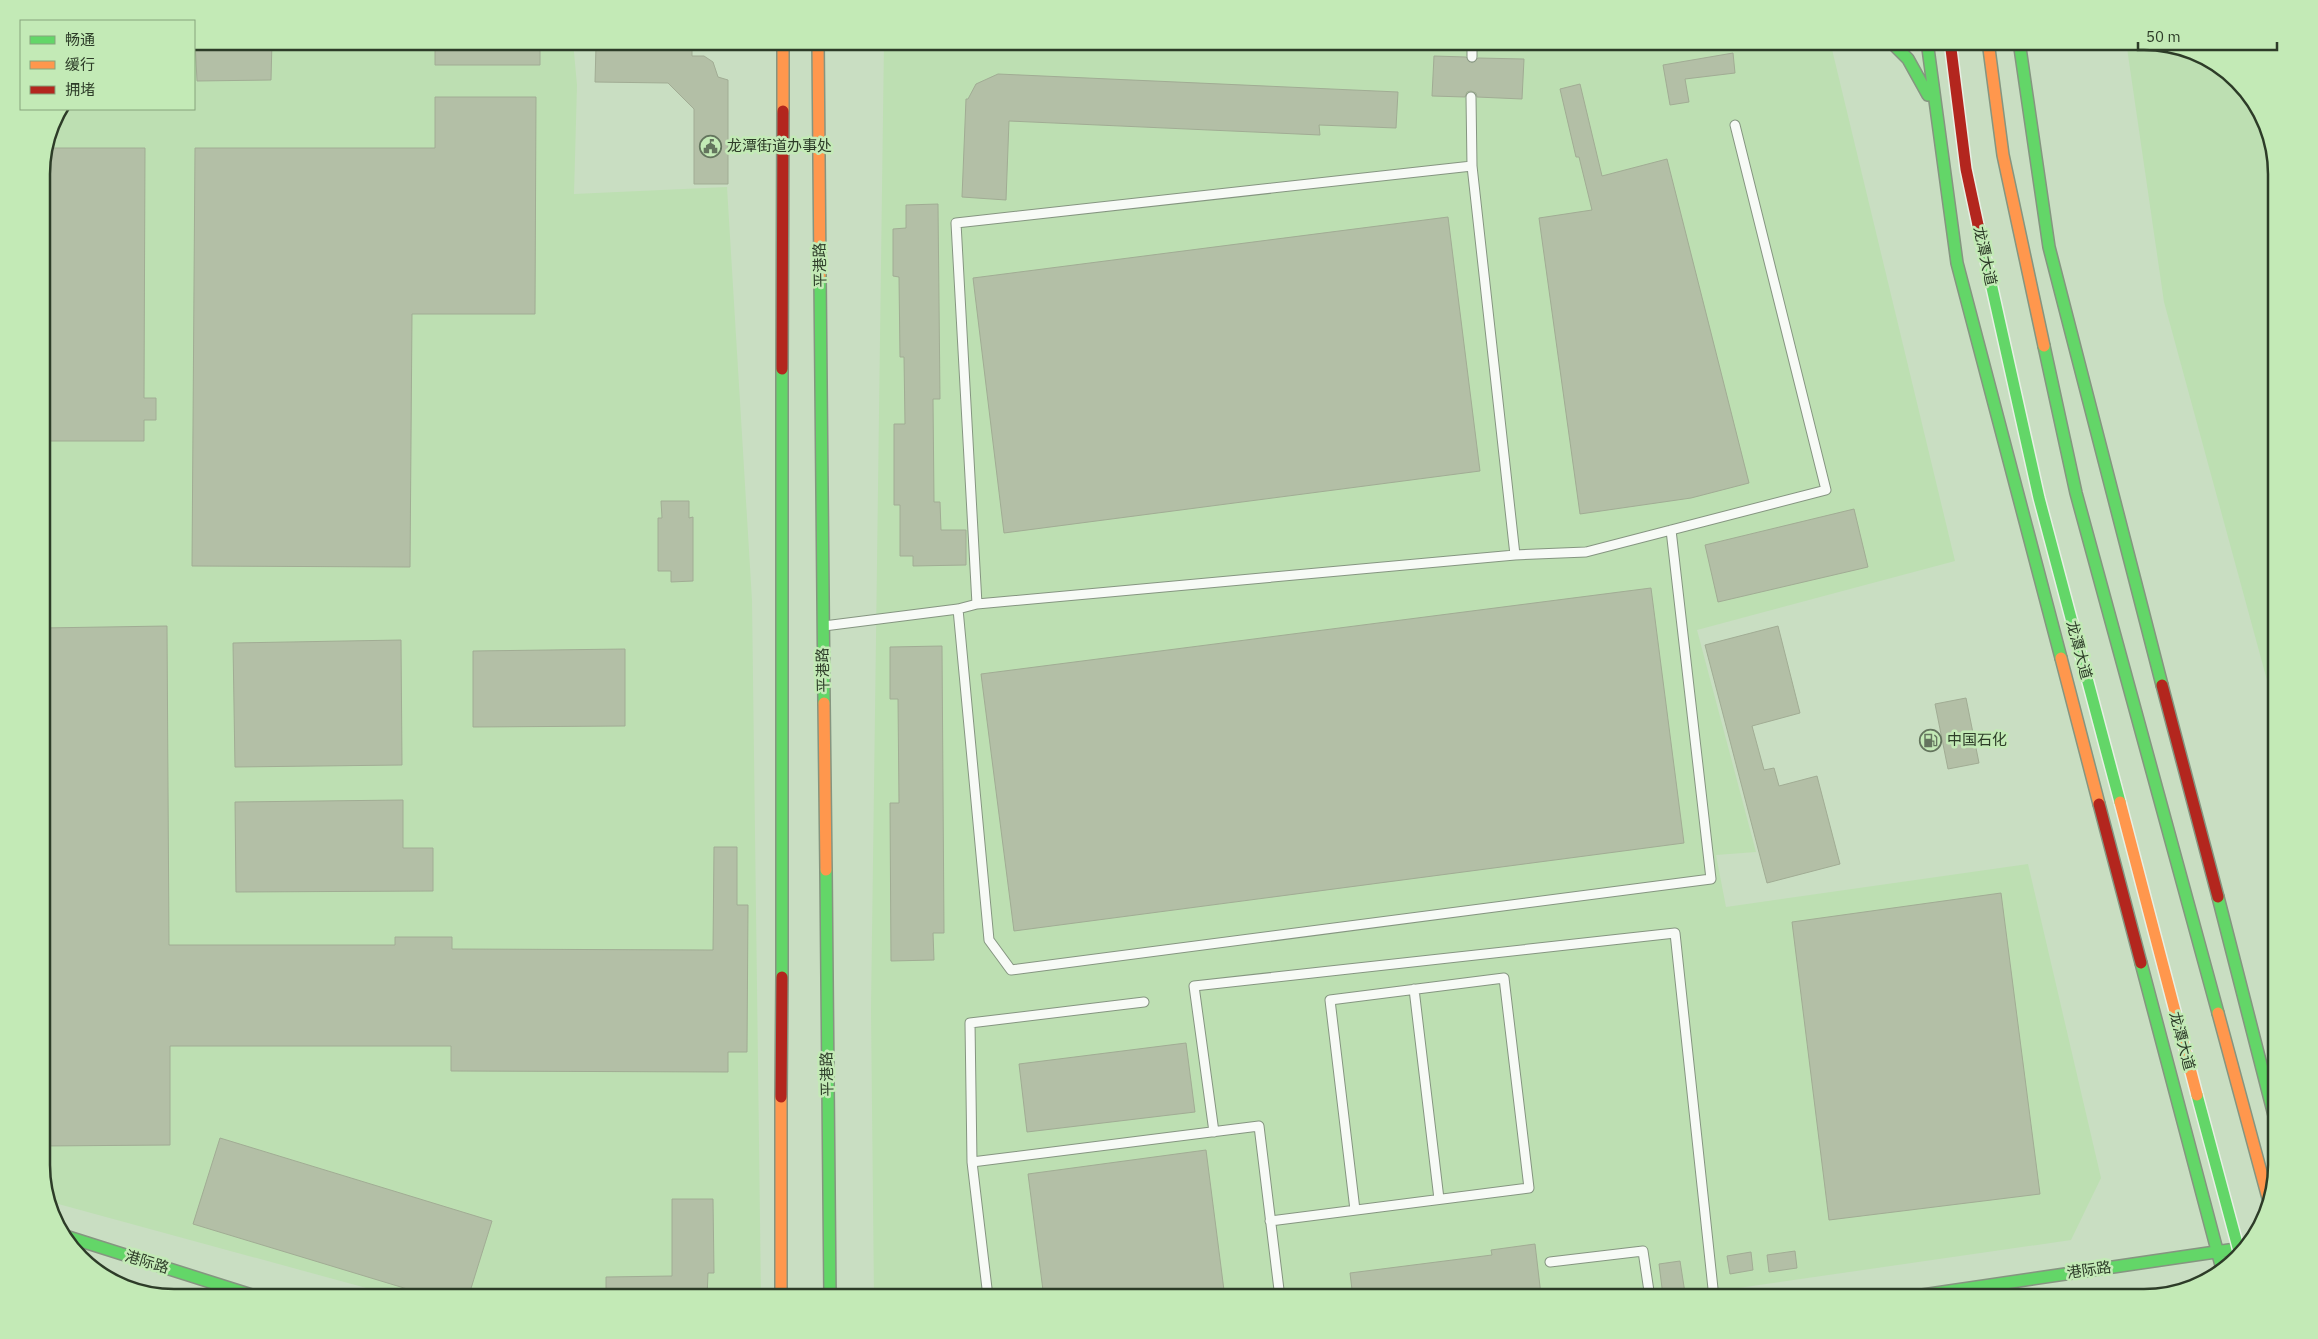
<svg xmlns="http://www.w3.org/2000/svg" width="2318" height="1339" viewBox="0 0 2318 1339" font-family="'IBM Plex Sans','Noto Sans SC',sans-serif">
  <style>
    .built { fill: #bddfb2 }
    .building { fill: #b3bfa6; stroke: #a1ac94 }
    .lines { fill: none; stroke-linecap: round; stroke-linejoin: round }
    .lane-casing { stroke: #859580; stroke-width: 11 }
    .fast-casing { stroke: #859580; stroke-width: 14 }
    .slow-casing { stroke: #859580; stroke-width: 14 }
    .jam-casing { stroke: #859580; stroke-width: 14 }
    .lane { stroke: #f7faf6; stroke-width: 9 }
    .fast { stroke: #63d668; stroke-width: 11 }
    .slow { stroke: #ff974d; stroke-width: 11 }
    .jam { stroke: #b3261e; stroke-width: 11 }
    .fast-bridge-casing { stroke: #e7f0e4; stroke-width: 14; stroke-linecap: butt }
    .slow-bridge-casing { stroke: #e7f0e4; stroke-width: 14; stroke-linecap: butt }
    .jam-bridge-casing { stroke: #e7f0e4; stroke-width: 14; stroke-linecap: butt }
    .fast-bridge { stroke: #63d668; stroke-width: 11 }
    .slow-bridge { stroke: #ff974d; stroke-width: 11 }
    .jam-bridge { stroke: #b3261e; stroke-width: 11 }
    .labels { text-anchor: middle; stroke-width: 5; stroke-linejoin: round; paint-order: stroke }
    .poi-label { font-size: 15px; fill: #2d3c28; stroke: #c3eab6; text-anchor: start }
    .street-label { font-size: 15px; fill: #2d3c28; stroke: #c3eab6 }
    .rim { fill: none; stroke: #2d3c28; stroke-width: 2.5 }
  </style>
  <rect width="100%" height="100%" fill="#c9dec2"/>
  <path class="built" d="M194,41h379l4,44 -3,109 153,-7 25,413 9,698h-358l-352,-96 -9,-29v-1007l13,-51 5,-6h134z
    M884,41h946l125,520 -258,69 59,222 -40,3 10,52 302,-43 73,314 -30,62 -402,58h-795l-3,-288z
    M2126,41h18l66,18 49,48 17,59 1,551 -113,-415z"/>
  <path class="building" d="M195,41h77l-1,39 -74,1z
    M435,41h105v24h-105z
    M596,46h96v10h12l9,6 5,15 10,3v104h-34v-75l-26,-26 -73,-1z
    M1733,53l2,20 -50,6 4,23 -19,3 -7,-40z
    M1434,56l32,1 6,6 6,-5 46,1 -2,40 -45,-2 -1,-4 -5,-2 -4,1 -2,5 -33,-1z
    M998,74l400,18 -2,36 -77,-3 1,10 -311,-14 -3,79 -44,-3 4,-98h2l8,-15z
    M1580,84l22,92 65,-17 82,324 -58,15 -111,16 -41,-296 53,-8 -13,-53h-3l-16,-68z
    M435,97h101l-1,217h-123l-2,253 -218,-1 3,-418h240z
    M46,148h99l-1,250h12v22h-12v21h-102v-275z
    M938,204l2,195h-7l1,103h6l1,28h25v35l-53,1v-10h-13v-51h-6v-81h11l-1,-67h-4l-1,-80 -6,-1v-47l13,-1v-23z
    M1448,217l32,254 -476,62 -31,-255z
    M661,501h28v17l4,-1v64l-22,1v-11h-13v-53h4z
    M1854,509l14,58 -150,35 -13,-57z
    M1651,588l33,255 -670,88 -33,-257z
    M167,626l2,319h226v-8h57v12l261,1 1,-103h23v58h11l-1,147h-19v20l-277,-1v-25h-281v99l-128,1v-518z
    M1778,626l22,87 -48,13 12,44 10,-2 5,18 38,-10 23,88 -73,19 -62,-238z
    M401,640l1,125 -167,2 -2,-124z
    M942,646l2,287h-11l1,27 -43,1 -1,-158h9l-1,-104h-8v-52z
    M625,649v77l-152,1v-76z
    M1966,698l13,65 -31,6 -13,-65z
    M403,800v48h30v43l-197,1 -1,-90z
    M2001,893l39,301 -211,26 -37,-298z
    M1186,1043l9,69 -168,20 -8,-68z
    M220,1138l272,83 -24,77h-31l-244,-74z
    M1206,1150l19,148h-181l-16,-124z
    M672,1199h41l1,74h-6l-1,25h-101v-21l66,-1z
    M1535,1244l6,51 -21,3h-167l-3,-25 142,-18 -1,-5z
    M1795,1251l2,17 -28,4 -2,-17z
    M1751,1252l2,18 -23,4 -3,-18z
    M1680,1261l5,32 -22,3 -4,-32z"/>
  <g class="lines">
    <defs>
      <path id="lane" d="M1472,57v-16
        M1515,555l71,-3 240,-62 -91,-365
        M977,604l-21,-381 516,-57
        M958,609l31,331 22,30 700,-91 -40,-349
        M824,626l134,-17 19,-5 538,-49 -43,-389 -1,-69
        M1414,989l25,210
        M1214,1132l-20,-146 481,-53 39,365
        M972,1162l287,-36 21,172
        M1270,1221l259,-33 -25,-210 -174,22 25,210
        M1550,1262l93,-11 7,47
        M988,1297l-16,-135 -2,-139 174,-21"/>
      <path id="fast" d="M1890,41l18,18 20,36
        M1927,41l30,222 104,395
        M2019,41l30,206 113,438
        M820,276l4,427
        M2044,346l32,147 142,520
        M826,870l4,428
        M2218,897l59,230
        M2141,963l81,306
        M782,977v-608
        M62,1235l199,63
        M1902,1298l334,-49"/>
      <path id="slow" d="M818,41l2,235
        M1988,41l15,114 41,191
        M783,111v-70
        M2061,658l38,146
        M824,703l2,167
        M2218,1013l50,185
        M781,1298v-201"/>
      <path id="jam" d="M782,369l1,-258
        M2162,685l56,212
        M2099,804l42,159
        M781,1097l1,-120"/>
    </defs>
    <use href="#lane" class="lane-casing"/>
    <use href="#fast" class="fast-casing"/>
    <use href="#slow" class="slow-casing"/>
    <use href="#jam" class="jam-casing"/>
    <use href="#lane" class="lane"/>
    <use href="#fast" class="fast"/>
    <use href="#slow" class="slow"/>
    <use href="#jam" class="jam"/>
    <defs>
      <path id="fast-bridge" d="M1978,225l61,273 81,304
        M2197,1095l42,156"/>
      <path id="slow-bridge" d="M2120,802l77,293"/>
      <path id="jam-bridge" d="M1950,41l16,128 12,56"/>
    </defs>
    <use href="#fast-bridge" class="fast-bridge-casing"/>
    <use href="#slow-bridge" class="slow-bridge-casing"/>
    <use href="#jam-bridge" class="jam-bridge-casing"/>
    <use href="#fast-bridge" class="fast-bridge"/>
    <use href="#slow-bridge" class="slow-bridge"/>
    <use href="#jam-bridge" class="jam-bridge"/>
  </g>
  <defs>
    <symbol id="civic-ring" viewBox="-11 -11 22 22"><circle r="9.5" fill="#c3eab6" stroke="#64755e" stroke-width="1.5"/><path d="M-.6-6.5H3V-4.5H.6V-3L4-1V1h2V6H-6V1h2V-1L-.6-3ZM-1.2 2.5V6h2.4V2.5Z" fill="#64755e"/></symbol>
    <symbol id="fuel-ring" viewBox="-11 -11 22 22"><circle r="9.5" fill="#c3eab6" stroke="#64755e" stroke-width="1.5"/><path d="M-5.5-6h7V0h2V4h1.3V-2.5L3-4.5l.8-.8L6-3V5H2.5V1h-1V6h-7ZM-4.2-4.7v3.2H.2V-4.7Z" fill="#64755e"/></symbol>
  </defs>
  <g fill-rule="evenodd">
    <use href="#civic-ring" x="698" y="134" width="25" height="25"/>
    <use href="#fuel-ring" x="1918" y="728" width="25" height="25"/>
  </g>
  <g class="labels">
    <g class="poi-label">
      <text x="727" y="151">龙潭街道办事处</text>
      <text x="1947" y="745">中国石化</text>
    </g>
    <g class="street-label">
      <text transform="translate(1985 256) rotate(78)" y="5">龙潭大道</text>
      <text transform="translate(820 265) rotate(-91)" y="5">平港路</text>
      <text transform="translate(2079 650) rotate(75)" y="5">龙潭大道</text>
      <text transform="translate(823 670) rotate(-91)" y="5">平港路</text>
      <text transform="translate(2182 1041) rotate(75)" y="5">龙潭大道</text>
      <text transform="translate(827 1074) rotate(-91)" y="5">平港路</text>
      <text transform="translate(147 1262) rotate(17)" y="5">港际路</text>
      <text transform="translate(2089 1270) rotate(-8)" y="5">港际路</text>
    </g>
  </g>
  <path d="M0 0H2318V1339H0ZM174 50H2144A124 124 0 0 1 2268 174V1165A124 124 0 0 1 2144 1289H174A124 124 0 0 1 50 1165V174A124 124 0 0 1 174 50Z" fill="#c3eab6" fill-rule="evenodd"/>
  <path class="rim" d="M174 50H2144A124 124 0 0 1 2268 174V1165A124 124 0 0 1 2144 1289H174A124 124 0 0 1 50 1165V174A124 124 0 0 1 174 50Z"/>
  <rect x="20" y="20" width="175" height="90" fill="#c3eab6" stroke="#87a47d"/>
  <rect x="30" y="36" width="25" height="8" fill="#63d668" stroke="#87a47d"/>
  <text x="65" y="45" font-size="15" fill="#2d3c28">畅通</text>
  <rect x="30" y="61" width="25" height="8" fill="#ff974d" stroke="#87a47d"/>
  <text x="65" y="70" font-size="15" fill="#2d3c28">缓行</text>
  <rect x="30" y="86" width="25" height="8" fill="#b3261e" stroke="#87a47d"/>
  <text x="65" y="95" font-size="15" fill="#2d3c28">拥堵</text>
  <path d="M2138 42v8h139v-8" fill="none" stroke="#2d3c28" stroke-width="2.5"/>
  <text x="2146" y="42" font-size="15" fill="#2d3c28" stroke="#c3eab6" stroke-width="4" paint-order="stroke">50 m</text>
</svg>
